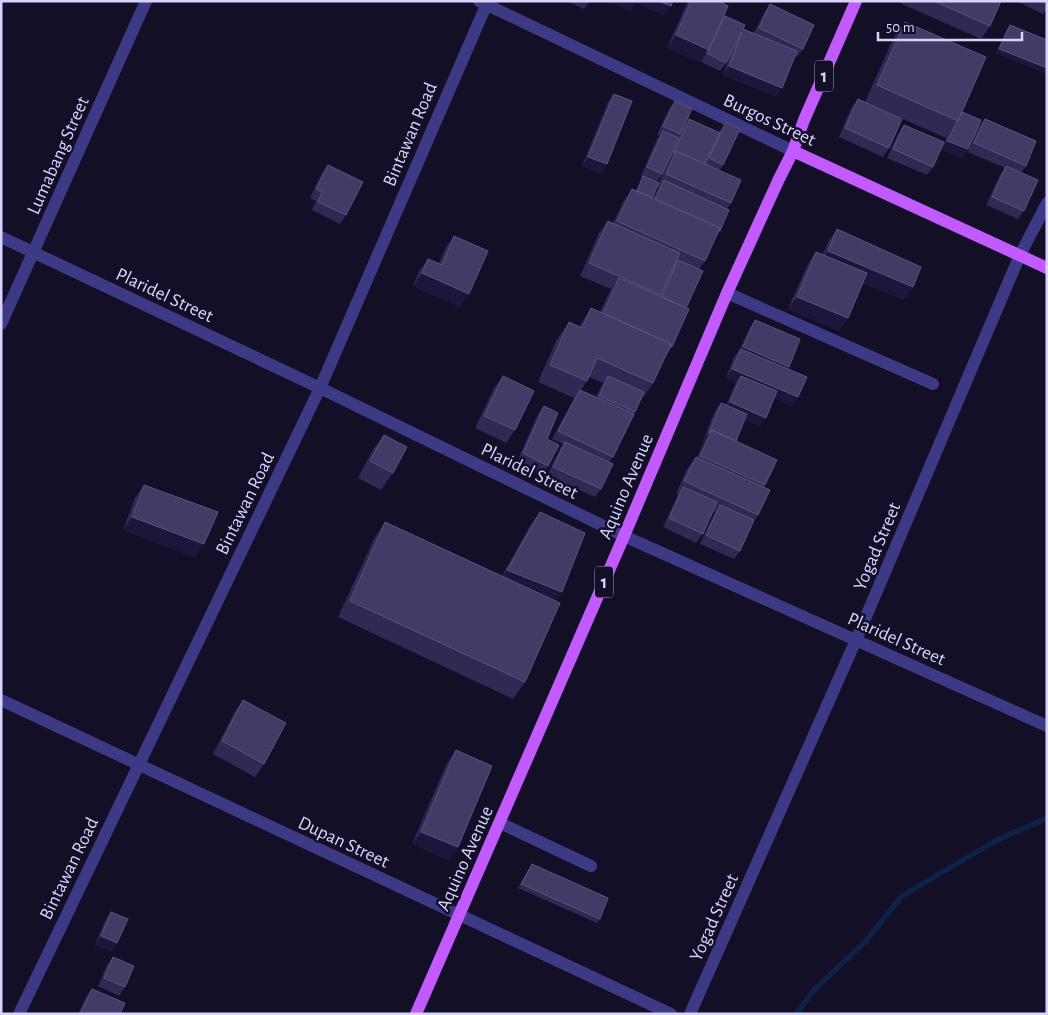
<svg xmlns="http://www.w3.org/2000/svg" width="1048" height="1015" viewBox="0 0 1048 1015" font-family="'Alegreya Sans',sans-serif">
  <style>
    .lines { fill: none; stroke-linecap: round; stroke-linejoin: round }
    .stream { stroke: #0c2248; stroke-width: 5.5 }
    .minor { stroke: #3d3a85; stroke-width: 12 }
    .major { stroke: #c25bff; stroke-width: 12 }
    .wall { fill: #312854; fill-rule: evenodd }
    .shaded-wall { fill: #1d163a }
    .building { fill: #433a66; stroke: #5a527e }
    .labels { text-anchor: middle; stroke-width: 5; stroke-linejoin: round; paint-order: stroke }
    .shield { fill: #130f26; stroke: #9e99be; stroke-width: 1 }
    .shield-label { font-size: 18px; font-weight: bold; fill: #d9d4ff }
    .street-label { font-size: 19px; fill: #d9d4ff; stroke: #130f26 }
  </style>
  <rect width="100%" height="100%" fill="#130f26"/>
  <g class="lines">
    <path class="stream" d="M796,1014l19,-25 51,-48 36,-45 95,-56 50,-22"/>
    <path class="minor" d="M479,1l314,150
      M1,237l319,151 304,148 423,190
      M727,293l206,91
      M1,324l145,-323
      M1,700l670,314
      M500,823l91,43
      M19,1014l301,-626 168,-387
      M690,1014l166,-374 164,-385 27,-52"/>
    <path class="major" d="M793,151l254,117
      M416,1014l208,-478 103,-243 51,-112 15,-30 11,-31 52,-119"/>
  </g>
  <path class="wall" d="M567,1h23l-6,8z
    M688,1h31l3,20 3,-5 18,13 11,4 10,-20 6,-9 33,45 -6,8h-2l-19,39 -53,-21 7,-20 -4,8 -6,8 -19,-9 2,-3 -3,3 -33,-14z
    M903,1h98l-11,25 -9,13 -79,-35z
    M1016,1h31v8l-4,5z
    M905,22l57,90 6,37 -6,9 -21,-8 7,-15 -2,3 -81,-36 28,-63z
    M1010,25l37,15v34l-51,-21 11,-24z
    M614,94l-7,70 -6,9 -19,-7 26,-64z
    M858,99l31,49 -6,9 -44,-20 12,-29z
    M675,101l9,26 5,-8 30,13 7,-10 -3,43 -4,6 12,32 -4,6 -7,22 -4,5 -11,25 -6,8 -27,78 -8,12 -11,24 -12,17 -28,57 -4,5 -8,27 -6,8 -48,-21 12,-25 4,-7 -11,-5 22,-41 -36,-16 19,-43 12,-17 10,5 12,-19 9,4 11,-23 -31,-13 19,-43 9,-12 5,2 10,-21 9,-13 4,2 6,-14 -1,-1 16,-37 3,-3 -3,-1 12,-26zM668,162l-11,25h2l-6,11h-1l5,-16 5,-8zM589,377l14,6 -7,14 -15,-7 6,-9z
    M985,119l41,47 -5,7 3,38 -6,8 -32,-14 14,-30 5,-7 -37,-16 10,-25z
    M904,125l29,42 -6,8 -40,-17 11,-24z
    M328,165l18,50 -6,9 -28,-14 4,-9 -6,-3 12,-25z
    M837,229l67,71 -41,-17 -15,35 -9,13 -51,-22 20,-45 8,-12 7,2 5,-12z
    M454,236l6,71 -47,-21 6,-15 9,-12 11,4 6,-14z
    M755,320l34,47 -1,2 4,37 -18,-8 -14,28 -15,-6 -9,21 29,44 -1,2 -6,28 -4,6 -14,30 -6,8 -34,-15 15,-32 -2,-1 -10,23 -7,9 -33,-16 15,-32 -2,-1 11,-25 9,-12h1l7,-15 -1,-1 12,-30 6,-8 5,2 10,-23 -10,-4 8,-21 6,-8 9,-20z
    M503,376l12,54 -9,13 -31,-15 19,-40z
    M544,406l3,33 1,27 -6,8 -25,-12 21,-48z
    M384,435l9,38 -12,17 -23,-12 14,-27z
    M144,485l51,72 -72,-27 12,-32z
    M540,512l16,89 -31,81 -12,17 -175,-82 36,-78 11,-17 117,54 29,-52z
    M243,700l21,64 -9,13 -42,-23 21,-41z
    M456,750l2,97 -9,13 -37,-16 35,-81z
    M532,864l68,55 -3,4 -79,-35z
    M111,912l6,31 -6,8 -16,-6 10,-24z
    M113,957l12,30 -6,9 -21,-10 9,-21z
    M92,989l28,25h-42l8,-17z"/>
  <path class="shaded-wall" d="M605,1h53l13,5 -7,9 -28,-11 -6,7z
    M676,35l33,15 -9,12 -33,-14z
    M999,49l48,19v6l-51,-21z
    M729,66l53,22 -6,8 -53,-21z
    M947,141l21,8 -6,9 -21,-8z
    M588,157l19,7 -6,9 -19,-7z
    M828,251l85,36 -9,13 -84,-36z
    M422,273l47,21 -9,13 -47,-21z
    M797,297l51,21 -9,13 -51,-22z
    M743,347l46,20 -6,8 -46,-19z
    M732,369l66,28 -6,9 -54,-23 3,-7 -5,6 -10,-4z
    M730,402l36,16 -6,8 -36,-15z
    M709,433h1l-6,9 -1,-1z
    M132,517l72,27 -9,13 -72,-27z
    M507,570l55,22 -9,13 -55,-22z
    M421,832l37,15 -9,13 -37,-16z
    M101,936l16,7 -6,8 -16,-6z"/>
  <path class="building" d="M658,1h15l-2,5z
    M691,1h28l9,5 -19,44 -33,-15z
    M934,1h67l-11,25z
    M770,4l44,21 -11,24 -44,-21z
    M725,16l20,9 -2,4 54,22 -15,37 -53,-22 13,-34 -16,31 -19,-10z
    M905,22l81,35 -28,64 -81,-36z
    M1010,25l37,15v28l-48,-19z
    M614,94l18,7 -25,63 -19,-7z
    M858,99l44,20 -13,29 -44,-20z
    M675,101l17,8 -12,25 -17,-8z
    M962,112l19,8 -13,29 -21,-8z
    M689,119l31,14 -15,31 -29,-13 -1,3 -1,-1z
    M985,119l51,22 -10,25 -52,-23z
    M726,122l14,7 -17,36 -14,-7z
    M904,125l40,17 -11,25 -40,-18z
    M663,131l16,7 -17,36 -15,-7z
    M676,151l65,29 -10,23 -65,-29z
    M328,165l35,17 -17,33 -28,-13 4,-10 -6,-3z
    M1006,166l32,14 -14,31 -32,-14z
    M643,176l16,7 -7,15 -15,-7z
    M664,180l65,30 -9,21 -1,-1 1,-2 -65,-29z
    M632,189l88,39 -15,33 -88,-40z
    M608,221l72,32 -19,42 -72,-32z
    M837,229l84,38 -8,20 -85,-36z
    M454,236l34,15 -19,43 -47,-21 6,-14 14,6z
    M816,252l51,21 -19,45 -51,-21z
    M678,260l25,11 -17,37 -24,-11z
    M619,278l70,31 -17,38 -3,-1 2,-2 -68,-31z
    M591,308l80,36 -18,39 -56,-25 -10,23 -37,-16 19,-43 13,6z
    M755,320l45,19 -11,28 -46,-20z
    M741,349l66,28 -9,20 -66,-28z
    M503,376l31,15 -19,39 -31,-14z
    M608,376l36,16 -9,20 -36,-16z
    M741,376l36,15 -11,27 -36,-16z
    M580,390l54,24 -21,43 -55,-26z
    M721,403l26,11 -11,27 -24,-11 -2,3h-1z
    M544,406l14,7 -11,26 12,6 -11,21 -25,-13z
    M712,430l65,30 -12,25 -65,-29z
    M384,435l23,12 -14,26 -23,-12z
    M565,442l48,22 -12,25 -48,-22z
    M696,457l74,33 -12,25 -74,-34z
    M144,485l74,27 -14,32 -72,-27z
    M683,487l34,15 -14,32 -34,-16z
    M720,505l34,15 -14,31 -34,-16z
    M540,512l45,21 -23,59 -55,-22z
    M385,522l175,81 -35,79 -175,-81z
    M243,700l43,23 -22,41 -42,-23z
    M456,750l36,16 -34,81 -37,-15z
    M532,864l76,34 -8,21 -79,-35z
    M111,912l17,7 -11,24 -16,-7z
    M113,957l21,9 -9,21 -21,-9z
    M92,989l33,14 -5,11h-40z"/>
  <g class="labels">
    <g class="shield">
      <rect x="815" y="60.5" width="18" height="31" rx="4"/>
      <rect x="595" y="566.5" width="18" height="31" rx="4"/>
    </g>
    <g class="shield-label">
      <text x="824" y="82">1</text>
      <text x="604" y="588">1</text>
    </g>
    <g class="street-label">
      <text transform="translate(770 119) rotate(25)" y="7">Burgos Street</text>
      <text transform="translate(409 134) rotate(-67)" y="7">Bintawan Road</text>
      <text transform="translate(57 155) rotate(-66)" y="7">Lumabang Street</text>
      <text transform="translate(165 294) rotate(25)" y="7">Plaridel Street</text>
      <text transform="translate(530 470) rotate(26)" y="7">Plaridel Street</text>
      <text transform="translate(625 486) rotate(-67)" y="7">Aquino Avenue</text>
      <text transform="translate(244 503) rotate(-64)" y="7">Bintawan Road</text>
      <text transform="translate(876 546) rotate(-67)" y="7">Yogad Street</text>
      <text transform="translate(897 638) rotate(24)" y="7">Plaridel Street</text>
      <text transform="translate(344 841) rotate(25)" y="7">Dupan Street</text>
      <text transform="translate(464 858) rotate(-66)" y="7">Aquino Avenue</text>
      <text transform="translate(68 868) rotate(-64)" y="7">Bintawan Road</text>
      <text transform="translate(713 917) rotate(-66)" y="7">Yogad Street</text>
    </g>
  </g>
  <rect width="1048" height="1015" fill="none" stroke="#d9d4ff" stroke-width="5"/>
  <path d="M878 32v8h144v-8" fill="none" stroke="#d9d4ff" stroke-width="2.5"/>
  <text x="886" y="32" font-size="15" fill="#d9d4ff" stroke="#130f26" stroke-width="4" paint-order="stroke">50 m</text>
</svg>
